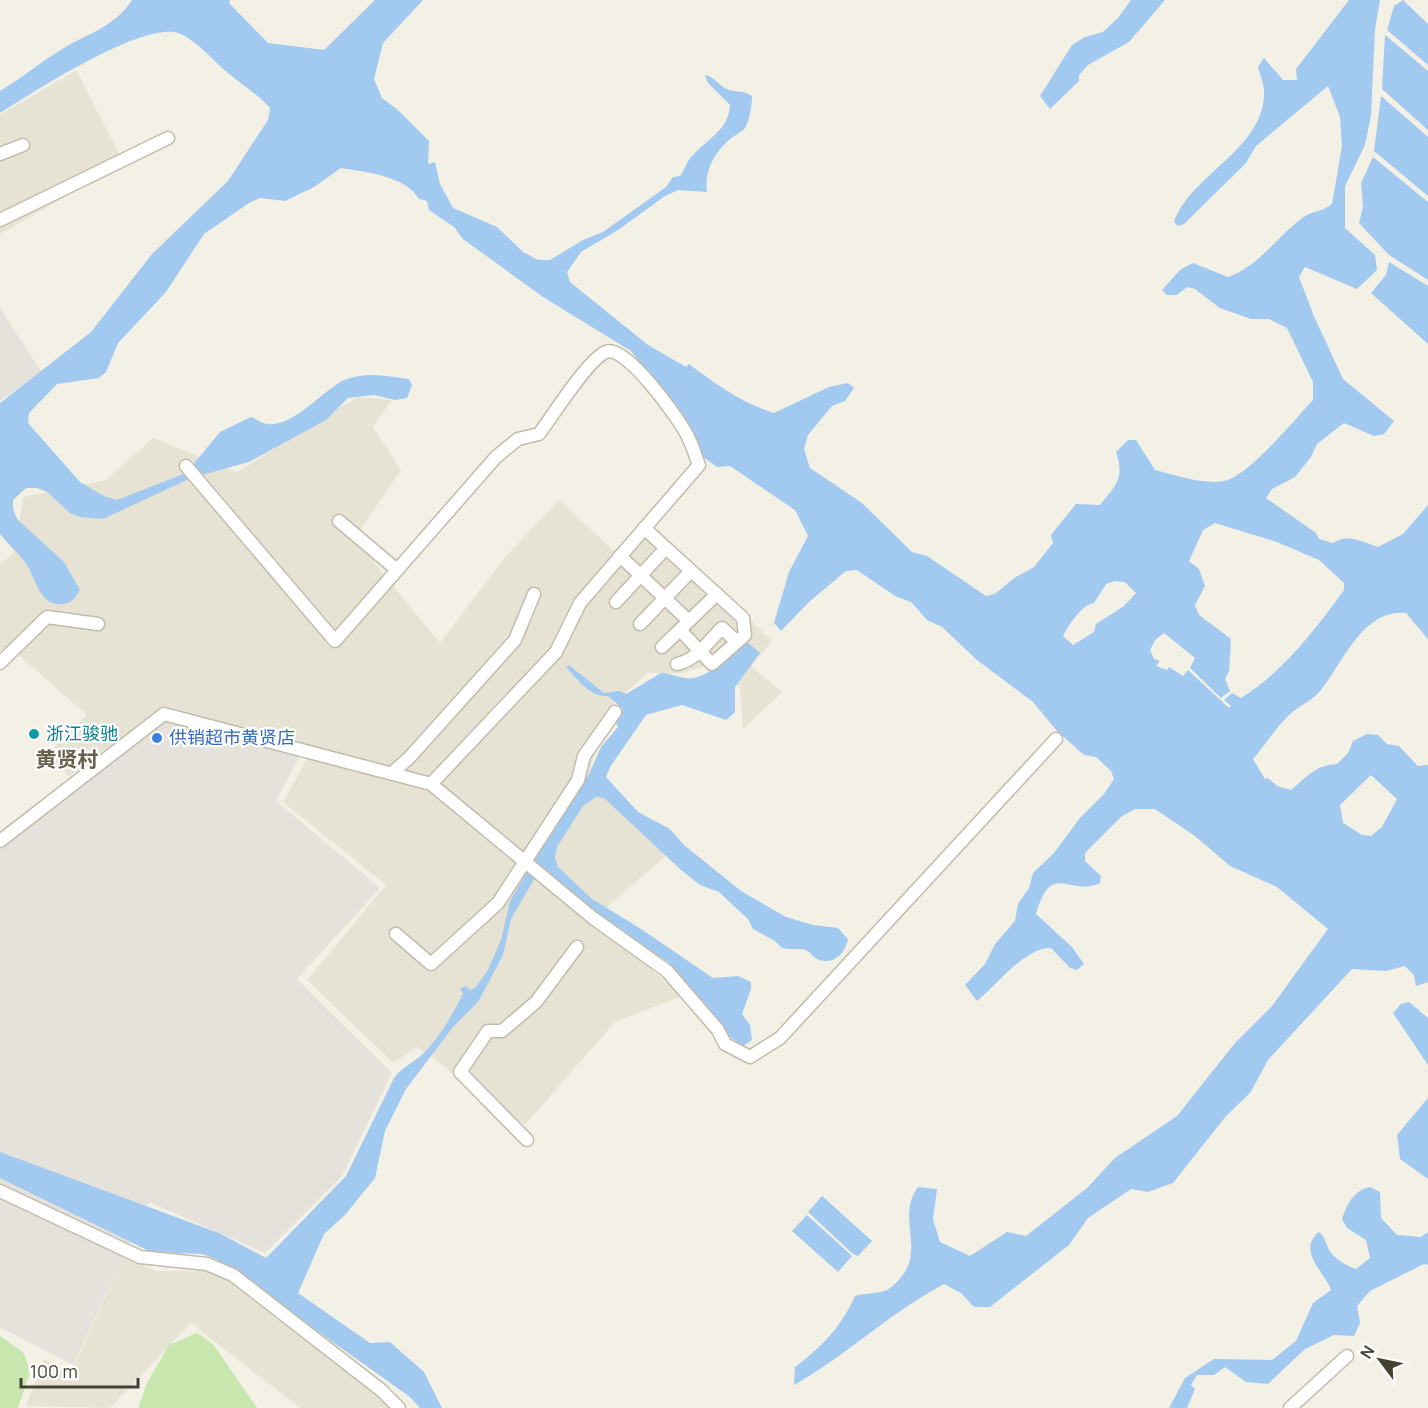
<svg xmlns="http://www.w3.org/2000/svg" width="1428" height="1408" viewBox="0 0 1428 1408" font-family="Manrope,'Noto Sans SC',sans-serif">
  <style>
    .residential { fill: #e7e3d4 }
    .industrial { fill: #e5e1db }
    .green { fill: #c8e7ae }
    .water { fill: #a2c9f0; fill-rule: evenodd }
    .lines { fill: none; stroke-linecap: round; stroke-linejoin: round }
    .minor-casing { stroke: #c1bcab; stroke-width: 15 }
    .minor { stroke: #fff; stroke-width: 12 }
    .culture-dot { fill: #0f9aa8; stroke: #fff; stroke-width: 2 }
    .shop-dot { fill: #3f7fe0; stroke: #fff; stroke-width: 2 }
    .labels { text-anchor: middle; stroke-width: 4.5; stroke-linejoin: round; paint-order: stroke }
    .culture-label { font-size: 18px; fill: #0d838f; stroke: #fff; text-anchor: start }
    .shop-label { font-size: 18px; fill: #366cbe; stroke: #fff; text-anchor: start }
    .quarter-label { font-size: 21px; font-weight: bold; fill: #68604c; stroke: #fff }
  </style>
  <rect width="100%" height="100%" fill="#f3f0e6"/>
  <!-- residential -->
  <g class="residential">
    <polygon points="76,70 124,163 0,234 0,115"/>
    <polygon points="357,397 392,400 373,427 401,470 361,529 373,561 440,643 505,557 559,500 614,551 646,518 772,641 751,666 782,692 743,729 740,687 712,664 683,673 648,673 606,710 590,771 604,797 666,856 593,919 682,996 615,1022 525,1125 417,1047 393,1063 307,980 386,885 283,802 314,746 165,706 69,776 47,754 87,715 8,646 0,651 0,564 14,553 23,497 106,480 153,438 237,472"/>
    <polygon points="123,1258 157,1271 215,1271 356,1375 392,1408 300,1408 191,1323 110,1408 26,1406 44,1359 70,1375"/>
  </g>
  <!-- industrial -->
  <g class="industrial">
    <polygon points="0,308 41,371 0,401"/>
    <polygon points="166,720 300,755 276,801 380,888 297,979 392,1073 342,1176 265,1253 149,1202 73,1365 0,1327 0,847"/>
  </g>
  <!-- green -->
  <g class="green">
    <polygon points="197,1333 213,1344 257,1408 138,1408 147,1383 169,1345"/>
    <polygon points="0,1336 24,1353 30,1372 18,1408 0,1408"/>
  </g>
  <!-- water -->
  <g class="water">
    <path d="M132,0H230L229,3L268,43L324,50L375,0H423L383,43L374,79L382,98L398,110L429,141L428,164L435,162L440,184L453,208L497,227L523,252L538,260H550L583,240L603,232L666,187L673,177L680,176C685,170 686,162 692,156C707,139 729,130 730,105L708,83L705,75C715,77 720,87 729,90C739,93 743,90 752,96C752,105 750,119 745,128C741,133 735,135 730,139C714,153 704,171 707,192L678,190L665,196L618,230L581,252L567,272L570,282L648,345L686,367L689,364C716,384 741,403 774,413L829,387L848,383L854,388L845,401L832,406L808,435L804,449L810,468L862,503L912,552L927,556L986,596L995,594L1014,578L1034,567L1053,543L1051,535L1076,504L1100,505C1116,485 1125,479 1116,452L1128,440H1136L1155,470C1176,475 1203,485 1224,481C1248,477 1295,419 1313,400V382L1287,328L1269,319H1251L1220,308L1195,289L1187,287L1177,295H1167L1162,290L1181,269L1193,263L1228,277C1259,266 1277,237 1302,218C1311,211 1323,212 1332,204L1342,146L1340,117L1328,86L1256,146L1246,163L1184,224L1178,226L1174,222C1190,175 1263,150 1264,94C1265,86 1260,75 1258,67L1264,58L1283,80H1297L1296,69L1349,0H1380L1375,29L1371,116L1365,145L1345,186V228L1375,255L1377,270L1357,289L1305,267L1299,277L1313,314L1343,379L1394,421L1384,434L1374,436L1344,423L1317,444L1311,457L1295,477L1272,489L1266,498L1316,533L1319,539L1333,543C1347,533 1363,542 1378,547L1403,534L1428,505V639L1406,613C1363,609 1344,661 1321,690C1312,701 1298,706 1288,716C1275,729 1265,745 1253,759L1265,779L1268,778L1277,786L1291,790C1307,777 1315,765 1337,764L1348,753L1353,741L1367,734L1378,735L1387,744L1399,746L1418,766L1428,765V982L1416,986L1414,975L1405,966L1386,971L1352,969L1268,1060L1250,1093L1226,1116L1173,1183L1148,1192L1131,1189L1088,1218L1069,1245L990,1307H974L961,1293L944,1284C891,1312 847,1355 794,1385L795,1367C821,1348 842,1326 855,1296C864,1293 883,1294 890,1288C933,1254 893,1222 918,1187L937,1189L933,1219L940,1242L970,1256L1007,1232L1026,1236L1087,1188L1115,1158L1177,1116L1235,1043L1272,1006L1328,929L1277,887L1230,866L1195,836L1155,809H1135L1122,816L1085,853V861L1101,876L1100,883C1069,898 1052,859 1036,914L1072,947L1084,964L1077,970L1070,968L1051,948C1025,947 996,986 977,1001L965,985L985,964L995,944L1015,921L1018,904L1029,888L1033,873L1054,853L1080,818L1104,794L1114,779L1111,771L1096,757L1084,755L1057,731L1033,702L977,660L942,627L927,620L911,602L895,596L857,570L846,571L810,601L781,631L774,623L789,572L808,536L795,510L730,466L717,467L698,453L657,384L631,351L543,297L463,239L454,227L429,210L427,201L419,199C406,176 366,172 341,168L314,187L285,201L260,198L249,203L204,234L166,292L118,343L106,372L99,378L57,384L29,413L28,423L80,482L104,496L117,500L186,473L220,432L251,417C256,419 263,424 268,424C294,427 323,390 344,380C366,371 387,376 409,379L412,385L407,398L395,400L374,395L348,398L326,420L249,462L191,478L103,519L80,517L70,513L47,492L37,488H26L13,500V509L17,519L64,562L80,590C76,597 72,603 63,604C39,608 36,576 25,562C17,552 8,544 0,534V403L91,332L152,254L228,181L268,120L270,108C258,94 242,85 228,73C212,60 197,40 178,33C142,21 32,93 0,113V91C24,77 45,58 69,45C93,32 117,24 132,0ZM1215,523L1277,542L1319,560L1344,583V590C1314,631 1284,671 1241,698L1232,693L1224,700L1231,706L1229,708L1188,670L1183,676L1169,667L1167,670L1156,666L1160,661L1154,659L1150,650L1156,639L1164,633L1195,658L1190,668L1221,698L1230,691L1225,679L1229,671L1231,639L1199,615L1195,605L1205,586L1199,569L1189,561L1203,530ZM1115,581L1125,582L1136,593L1124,606L1096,624L1094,632L1073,645L1063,636C1069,625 1081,605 1094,603L1106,584ZM1371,775L1397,799L1382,827L1371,836L1362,835L1343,823L1340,805Z"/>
    <polygon points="1131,0 1165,0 1129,42 1088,65 1079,75 1079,81 1050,109 1040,96 1072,45 1085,37 1103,32 1118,18"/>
    <polygon points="1403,0 1428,24 1428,65 1387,30 1394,6"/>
    <polygon points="1385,35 1428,71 1428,130 1382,89"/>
    <polygon points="1381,96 1428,137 1428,196 1374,151"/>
    <polygon points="1373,157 1428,202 1428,280 1389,255 1359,223 1363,207 1361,183"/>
    <polygon points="1389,262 1428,286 1428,344 1371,293 1386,275"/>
    <path d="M747,642L760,653L735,687V712L726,720L682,705L646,715L610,767L606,777L638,812L670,829L684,845L741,891L786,917L813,925L838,928L848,939C845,954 833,966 817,959C813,957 810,952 806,950C799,948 789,950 782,948L775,941L753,929L748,919L719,892L700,885L681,870L604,798L596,797L583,806L557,847L555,858L558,867L592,899L641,929L713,978L738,976L751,982V989L742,1014L750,1025L752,1040L743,1046L727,1035L668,962L616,931L536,876L511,919L503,955L478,1002L453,1027L406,1089L385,1131L375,1178L345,1215L324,1234L298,1293L370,1343L390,1342L424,1372L442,1408H420L410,1397L216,1259L202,1254L151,1252L0,1178V1152L219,1233L266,1258L346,1176L394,1078C402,1067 413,1063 423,1054C440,1037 452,1015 463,994L460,989L465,986L470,990L475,988L488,970L501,940L510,901L579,785L589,774L601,747L618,727L615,721L623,709L608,696C591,698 577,679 566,667L569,665L604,693L619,691L626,694L661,673C672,673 682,680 694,678C714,673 731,655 747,642Z"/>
    <polygon points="1409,1002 1428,1018 1428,1065 1393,1013 1401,1004"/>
    <polygon points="1428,1098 1428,1179 1400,1159 1397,1135"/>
    <path d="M1370,1187L1380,1192L1381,1218L1397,1235L1421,1237L1428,1232V1265L1424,1264L1370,1291L1357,1306L1360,1323L1354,1336L1334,1335L1305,1349L1268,1384L1246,1382L1225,1367L1214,1375H1197L1191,1385L1195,1389L1187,1408H1169L1185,1378L1214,1359L1272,1360L1296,1341L1313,1303L1331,1290C1325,1272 1296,1251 1319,1232C1326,1238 1326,1246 1331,1253C1337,1260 1347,1266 1356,1269L1370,1258L1366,1240L1347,1228L1342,1219C1347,1204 1354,1190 1370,1187Z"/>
    <polygon points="822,1196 872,1241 858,1256 853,1254 808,1212"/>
    <polygon points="807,1215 852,1256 838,1272 792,1231"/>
  </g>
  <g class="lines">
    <!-- minor casing -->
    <g class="minor-casing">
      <g id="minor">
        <polyline points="0,154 23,145"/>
        <polyline points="0,220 168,138"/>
        <path d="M186,466L335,641L496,457L518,439L539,434C552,417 588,359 606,352C625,343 679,419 687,435C692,444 695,455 699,465L580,603L556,652L431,784"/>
        <polyline points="339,521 397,570"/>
        <polyline points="644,528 743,618 745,635 737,642"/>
        <polyline points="620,556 689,621"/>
        <polyline points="616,602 666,548"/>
        <polyline points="640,624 691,571"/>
        <polyline points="662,647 717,594"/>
        <polyline points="0,663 47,617 98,624"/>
        <path d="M677,664C696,660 708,642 722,628L737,642L712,664L680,630"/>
        <polyline points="392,773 409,758 515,640 534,594"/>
        <polyline points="0,841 164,714 431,784 593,918 667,971 718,1030 725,1044 750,1057 780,1038 1056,739"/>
        <polyline points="396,934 431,964 498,903 578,780 584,756 615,712"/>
        <polyline points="527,1140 460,1072 488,1031 502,1031 536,1002 577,947"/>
        <polyline points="0,1191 140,1257 207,1264 233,1275 381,1390 399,1408"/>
        <polyline points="1290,1408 1347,1356"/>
      </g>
    </g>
    <!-- minor -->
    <use href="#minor" class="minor"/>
  </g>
  <!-- markers -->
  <circle class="culture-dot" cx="34" cy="734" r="6"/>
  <circle class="shop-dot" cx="157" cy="738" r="6"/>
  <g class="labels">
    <!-- culture labels -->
    <g class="culture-label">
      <text x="46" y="740">浙江骏驰</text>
    </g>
    <!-- shop labels -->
    <g class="shop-label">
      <text x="169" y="744">供销超市黄贤店</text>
    </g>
    <!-- quarter labels -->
    <g class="quarter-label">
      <text x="67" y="767">黄贤村</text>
    </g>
  </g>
  <!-- north arrow -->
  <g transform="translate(1380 1360) rotate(302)" stroke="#ffffff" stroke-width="4.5" paint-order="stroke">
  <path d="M0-4.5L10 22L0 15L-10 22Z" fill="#464135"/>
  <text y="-9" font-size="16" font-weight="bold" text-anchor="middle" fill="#464135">N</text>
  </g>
  <!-- scale -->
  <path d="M21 1378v9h117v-9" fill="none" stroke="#464135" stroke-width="3"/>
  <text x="30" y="1378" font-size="18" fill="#464135" stroke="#ffffff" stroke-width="4.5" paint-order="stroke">100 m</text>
</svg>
